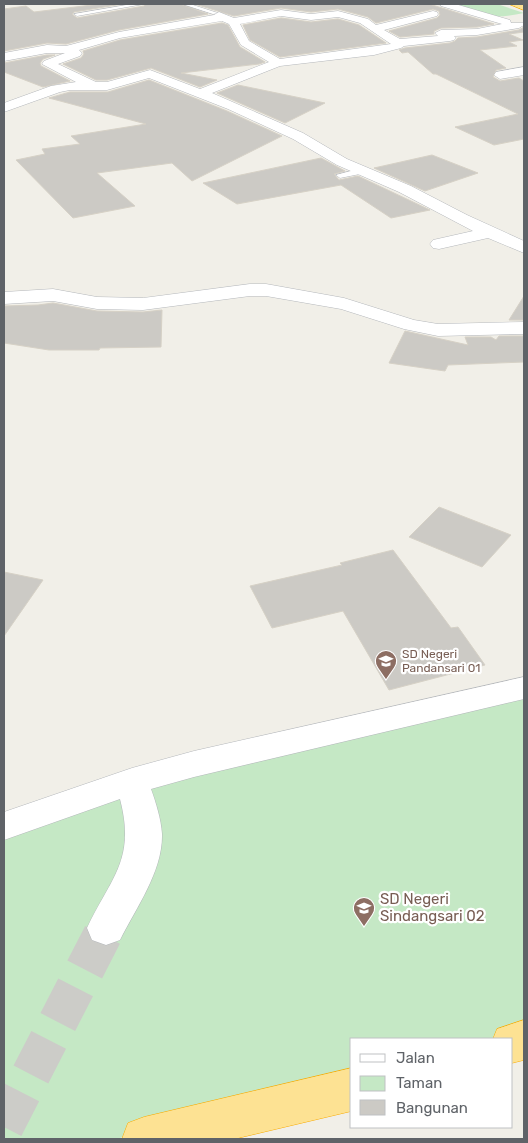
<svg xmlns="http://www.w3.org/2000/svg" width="528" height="1143" viewBox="0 0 528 1143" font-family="Rubik,sans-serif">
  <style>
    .green { fill: #c5e8c5 }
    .building { fill: #cccac5; stroke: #d6d1c6 }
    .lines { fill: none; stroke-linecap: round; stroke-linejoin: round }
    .minor-tunnel { stroke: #ccccc8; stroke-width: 39; stroke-dasharray: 39 20; stroke-linecap: butt }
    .service-casing { stroke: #b5b8bc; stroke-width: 1 }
    .minor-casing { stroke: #b5b8bc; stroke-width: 1 }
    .motorway-casing { stroke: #f9ab00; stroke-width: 1 }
    .service { fill: #fff; fill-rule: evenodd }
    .minor { fill: #fff; fill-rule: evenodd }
    .motorway { fill: #fde293; fill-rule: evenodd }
    .labels { text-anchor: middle; stroke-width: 4.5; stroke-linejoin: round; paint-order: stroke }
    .education-label { font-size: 12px; fill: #785e54; stroke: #fff; text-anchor: start }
    .near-education-label { font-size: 15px; fill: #785e54; stroke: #fff; text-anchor: start }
  </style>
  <rect width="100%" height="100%" fill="#f1efe8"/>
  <!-- green -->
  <g class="green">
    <path d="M454,4H497L524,13C508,16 493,19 476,13C469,10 462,6 454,4Z"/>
    <polygon points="524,690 524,1040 512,1043 512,1039 352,1039 352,1087 115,1139 4,1139 4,823 132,781"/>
  </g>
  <!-- building -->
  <g class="building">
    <polygon points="100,4 122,4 74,12 72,14 77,18 144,6 146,4 180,4 208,14 119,30 66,44 47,43 4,51 4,9 26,6 34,12"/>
    <polygon points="195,4 429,4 494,24 477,27 441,28 434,31 434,34 400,37 389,31 437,18 440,15 439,11 433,9 376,23 368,17 338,9 311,12 281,8 234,16"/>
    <polygon points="281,18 311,22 338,19 359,25 386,43 280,57 250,40 243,25"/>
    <polygon points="222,23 228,25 240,47 265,62 259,64 181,73 217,80 200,87 151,68 107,80 96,80 63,64 81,58 84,54 83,51 120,40"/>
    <polygon points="524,27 524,32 509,34 523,40 509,42 517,46 480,50 506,68 496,70 493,77 500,81 519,78 524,81 524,139 494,145 455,127 518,114 436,74 433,74 408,52 402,53 399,50 405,48 450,43 455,41 458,38 477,37 519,30"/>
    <polygon points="47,55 55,55 43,59 40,63 41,66 70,81 43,87 4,72 4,63"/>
    <polygon points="149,80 227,111 282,136 192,181 172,163 97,173 135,206 73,218 16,160 45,154 42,149 80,144 71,136 146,124 49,98 70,92 108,92"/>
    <polygon points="238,85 325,103 285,123 217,93"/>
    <polygon points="432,155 478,173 425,191 374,168"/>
    <polygon points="321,158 345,171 334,174 339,180 358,176 430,210 391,218 341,185 237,204 203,183"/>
    <polygon points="524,296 524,320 509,320"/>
    <polygon points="53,303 97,311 143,312 162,310 161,347 100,348 99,350 49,350 4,343 4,306 38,305"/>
    <polygon points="405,331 468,345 465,337 491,337 496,340 499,336 524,336 524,362 448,365 445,371 389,363"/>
    <polygon points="439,507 511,535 482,567 409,537"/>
    <polygon points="393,550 451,628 458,627 485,665 389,690 343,611 272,628 250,586 342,565 340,563"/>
    <polygon points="4,572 43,580 4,636"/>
  </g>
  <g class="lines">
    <!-- minor-tunnel -->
    <polyline class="minor-tunnel" points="4,1127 106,928"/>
    <!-- service casing -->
    <g class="service-casing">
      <g id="service">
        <polygon points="132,4 144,4 77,16 74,14"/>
        <polygon points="182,4 190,4 218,13 213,14"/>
        <polygon points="362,168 365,169 365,173 340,178 336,175"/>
      </g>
    </g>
    <!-- minor casing -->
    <g class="minor-casing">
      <g id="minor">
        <path d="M440,4H455L510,20L511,23H523L524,25L519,28L477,35L454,36L456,38L454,40L450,41L404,46L401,48L374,55L280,66L212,93L303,133L347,159L411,186L467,215L524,241V253L488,238L439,249L433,248L430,244L433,240L473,231L399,192L337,165L293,139L228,109L149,78L107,90H70L60,92L4,112V103L51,86L76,82L42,64L44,61L65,53H47L4,61V53L47,45L66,46L119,32L214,15L219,12L234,18L281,10L311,14L338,11L368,19L376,25L433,11L437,12L438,14L437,16L384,30L400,39L438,36L435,33L441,30L477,29L502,24L441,6ZM281,16L311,20L338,17L360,23L391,44L280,59L249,41L240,24ZM222,21L229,24L241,45L269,62L200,89L150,70L107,82H96L58,64L80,56L82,53L79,50L120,38Z"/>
        <polygon points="524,67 524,75 500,79 494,75 496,72"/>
        <polygon points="250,284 266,284 344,298 414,320 438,324 524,322 524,334 438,336 404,329 341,309 266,296 250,296 143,310 97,309 53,301 4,304 4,292 53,289 97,297 143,298"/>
        <path d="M524,677V699L194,777L151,789C156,803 161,819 162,834C163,871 136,908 120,940L106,945L92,940L87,928C111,877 136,860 120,799L4,840V812L132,768L194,751Z"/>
      </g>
    </g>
    <!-- motorway casing -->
    <g class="motorway-casing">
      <g id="motorway">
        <polygon points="509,4 524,4 524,10"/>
        <polygon points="524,1020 524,1060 512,1063 512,1039 493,1039 497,1029"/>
        <polygon points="352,1068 352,1111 234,1139 122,1139 128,1123 144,1117"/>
      </g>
    </g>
    <!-- service -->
    <use href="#service" class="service"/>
    <!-- minor -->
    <use href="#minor" class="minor"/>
    <!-- motorway -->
    <use href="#motorway" class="motorway"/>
  </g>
  <!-- icons -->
  <defs>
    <g id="school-pin" transform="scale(1.125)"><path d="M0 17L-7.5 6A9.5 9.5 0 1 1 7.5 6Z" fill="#8d6e63" stroke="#fff"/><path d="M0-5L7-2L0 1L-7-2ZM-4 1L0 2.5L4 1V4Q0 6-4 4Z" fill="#fff"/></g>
  </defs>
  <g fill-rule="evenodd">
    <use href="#school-pin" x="386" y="661"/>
    <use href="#school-pin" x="364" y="908"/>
  </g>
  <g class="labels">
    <!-- education labels -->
    <g class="education-label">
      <text x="402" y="658">SD Negeri<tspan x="402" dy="14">Pandansari 01</tspan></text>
    </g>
    <!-- near-education labels -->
    <g class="near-education-label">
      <text x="380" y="904">SD Negeri<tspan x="380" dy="17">Sindangsari 02</tspan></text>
    </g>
  </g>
  <!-- border -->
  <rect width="528" height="1143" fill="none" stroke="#5f6368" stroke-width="10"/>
  <!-- legend -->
  <rect x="350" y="1038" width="162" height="90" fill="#ffffff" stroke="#bfc1c3"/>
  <rect x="360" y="1054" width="25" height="8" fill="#ffffff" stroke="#bfc1c3"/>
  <text x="396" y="1063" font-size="15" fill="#5f6368">Jalan</text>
  <rect x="360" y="1076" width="25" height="15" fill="#c5e8c5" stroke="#bfc1c3"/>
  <text x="396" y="1088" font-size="15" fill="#5f6368">Taman</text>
  <rect x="360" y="1100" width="25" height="15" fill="#cccac5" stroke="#bfc1c3"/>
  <text x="396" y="1113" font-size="15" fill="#5f6368">Bangunan</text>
</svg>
